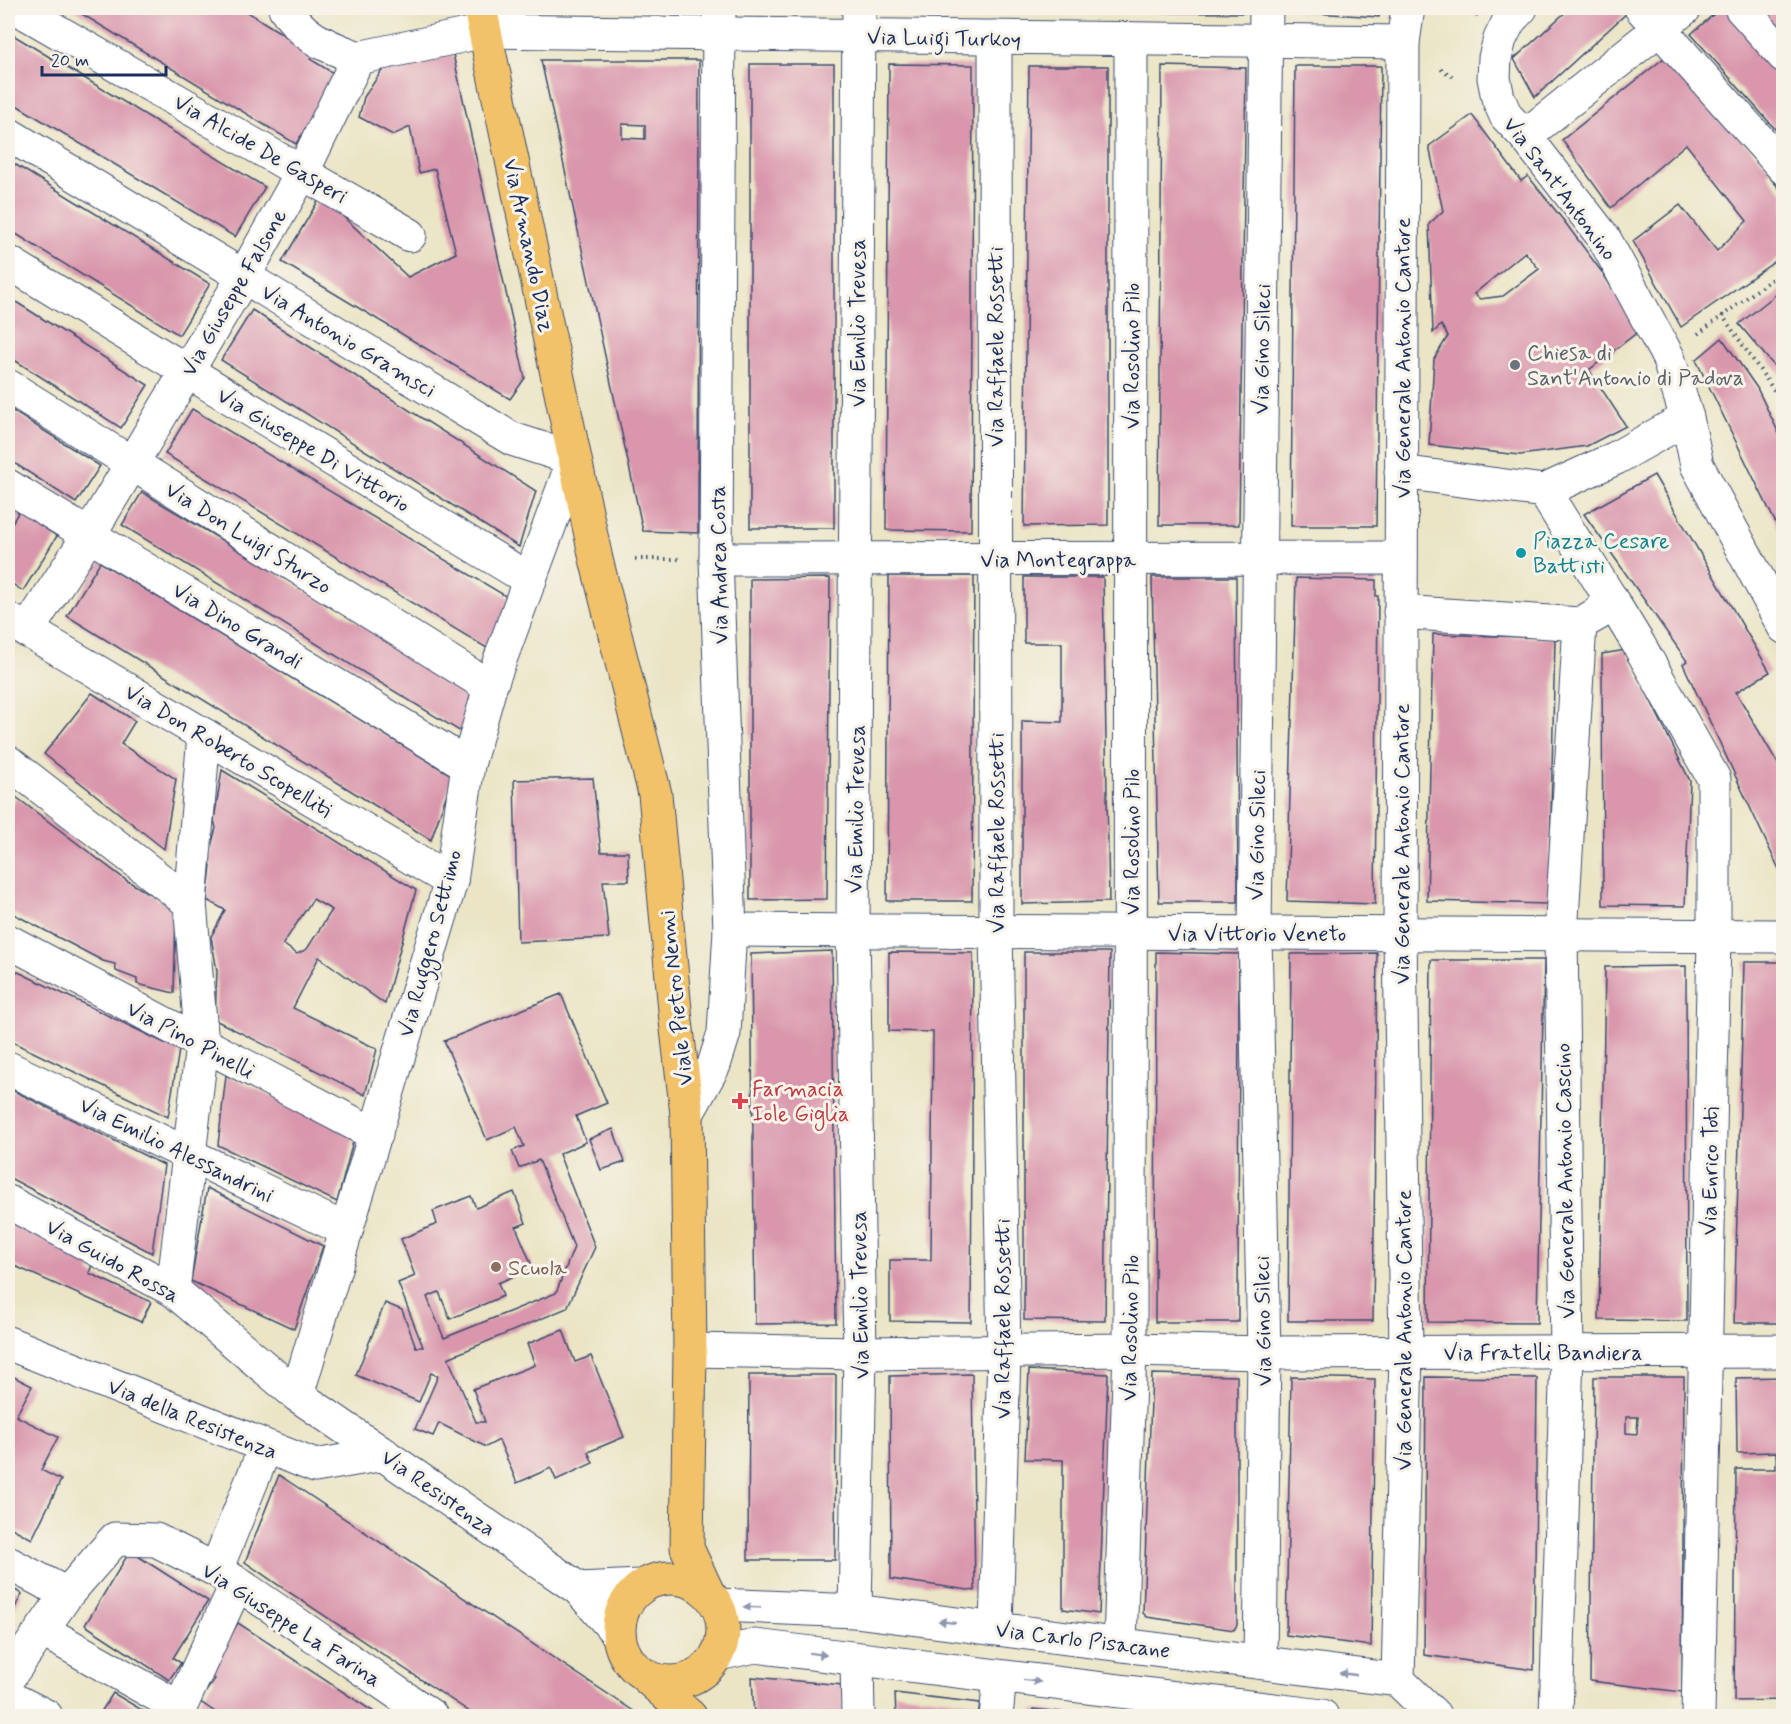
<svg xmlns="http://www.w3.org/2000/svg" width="1791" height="1724" viewBox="0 0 1791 1724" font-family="Mynerve,sans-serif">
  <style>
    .building { fill: #d996ac; fill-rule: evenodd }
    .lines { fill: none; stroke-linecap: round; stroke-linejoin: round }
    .minor-casing { stroke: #3a4a6e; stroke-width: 35 }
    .major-casing { stroke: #3a4a6e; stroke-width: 35 }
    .path { stroke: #3a4a6e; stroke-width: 4; stroke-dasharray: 1.5 4.5; stroke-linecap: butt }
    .minor { stroke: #fff; stroke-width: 33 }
    .major { stroke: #f2c26a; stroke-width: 33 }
    .oneway { fill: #8d97ae }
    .worship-dot { fill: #6b7280; stroke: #f7f3e8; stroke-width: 2 }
    .culture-dot { fill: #0f9aa8; stroke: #f7f3e8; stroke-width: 2 }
    .health-dot { fill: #e0444e; stroke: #f7f3e8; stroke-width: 2 }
    .education-dot { fill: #8d6e63; stroke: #f7f3e8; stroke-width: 2 }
    .labels { text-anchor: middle; stroke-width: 6; stroke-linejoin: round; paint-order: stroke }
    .street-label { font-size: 22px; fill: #1b2f5e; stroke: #f7f3e8 }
    .worship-label { font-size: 22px; fill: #5b616d; stroke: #f7f3e8; text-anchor: start }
    .culture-label { font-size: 22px; fill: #0d838f; stroke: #f7f3e8; text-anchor: start }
    .health-label { font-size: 22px; fill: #be3a42; stroke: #f7f3e8; text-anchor: start }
    .education-label { font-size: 22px; fill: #785e54; stroke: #f7f3e8; text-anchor: start }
  </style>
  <rect width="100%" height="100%" fill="#f7f3e8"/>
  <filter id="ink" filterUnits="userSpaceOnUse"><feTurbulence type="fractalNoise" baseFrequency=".0167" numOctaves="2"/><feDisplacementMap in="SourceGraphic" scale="12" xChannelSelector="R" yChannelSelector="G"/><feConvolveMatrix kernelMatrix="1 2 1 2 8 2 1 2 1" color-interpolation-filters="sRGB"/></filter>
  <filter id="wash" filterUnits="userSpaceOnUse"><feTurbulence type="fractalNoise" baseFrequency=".008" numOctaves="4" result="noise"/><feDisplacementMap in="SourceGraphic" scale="24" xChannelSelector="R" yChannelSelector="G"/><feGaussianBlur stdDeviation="1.35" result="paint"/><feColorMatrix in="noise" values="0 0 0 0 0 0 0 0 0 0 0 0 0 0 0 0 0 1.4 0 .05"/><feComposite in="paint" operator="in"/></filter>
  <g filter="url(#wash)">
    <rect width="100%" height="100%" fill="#ebe5c6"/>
    <g id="blocks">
      <!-- building -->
      <g class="building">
        <polygon points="72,8 188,8 195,12 198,8 241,8 313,53 310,59 338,76 296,144"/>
        <rect x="749" y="8" width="85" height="3"/>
        <polygon points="888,8 1244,8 1244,13 932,11 888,10"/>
        <polygon points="1298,8 1380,8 1379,17 1298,12"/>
        <polygon points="1470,8 1488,8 1476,16"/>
        <polygon points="1570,8 1625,8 1629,11 1535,97 1514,59"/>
        <polygon points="1721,8 1725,8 1784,75 1784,139 1691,34"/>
        <polygon points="1754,8 1784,8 1784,43"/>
        <polygon points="8,32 265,187 235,237 8,100"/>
        <polygon points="453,54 525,378 510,399 282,262 321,196 408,277 456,253 435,169 419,173 410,127 393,135 359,117 364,97 383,69"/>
        <polygon points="1664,58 1771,170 1767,174 1784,194 1784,255 1681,327 1633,241 1680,205 1717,251 1747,221 1686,144 1611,208 1562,140"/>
        <path d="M541,60H699L698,533L643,531ZM622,124L645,125V139L622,138Z"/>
        <rect x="750" y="64" width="84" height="464"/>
        <polygon points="889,64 973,65 971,531 886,530"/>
        <polygon points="1029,66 1108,66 1108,525 1024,526"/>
        <polygon points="1162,66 1246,68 1239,525 1159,525"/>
        <polygon points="1295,66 1381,66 1376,526 1291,526"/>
        <path d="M1472,115L1521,181L1528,176L1564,221L1604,275L1639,331L1589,370L1626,426L1587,446L1520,455L1429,445L1434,359L1448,336L1441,325L1433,333L1429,224L1443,211L1429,146ZM1525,252L1539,269L1503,296L1480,299L1474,294Z"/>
        <polygon points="8,160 210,284 179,335 8,229"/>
        <polygon points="1784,288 1784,378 1739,324"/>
        <polygon points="8,297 148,385 121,428 8,356"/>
        <polygon points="252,310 536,491 519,547 221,360"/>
        <polygon points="1722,338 1757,388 1784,444 1784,540 1696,360"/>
        <polygon points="8,408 100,466 76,503 8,459"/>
        <polygon points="192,409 509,598 490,650 165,454"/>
        <polygon points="1654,475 1770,672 1736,692 1784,774 1784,880 1683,664 1687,661 1584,514"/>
        <polygon points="142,492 476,694 461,732 122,525"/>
        <polygon points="19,511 57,536 23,591 8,581 8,530"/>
        <polygon points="100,562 453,776 431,840 67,616"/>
        <polygon points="889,576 974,576 972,901 887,901"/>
        <polygon points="1024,577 1103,577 1109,902 1022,904 1022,721 1062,722 1062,643 1024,643"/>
        <polygon points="1152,577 1236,577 1238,902 1159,902"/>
        <polygon points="830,578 827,899 750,900 750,579"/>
        <polygon points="1296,578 1376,580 1376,596 1378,596 1375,904 1287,901"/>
        <polygon points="1433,634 1555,638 1549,904 1427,901"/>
        <polygon points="1626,650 1690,781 1685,906 1603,905 1602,654"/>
        <polygon points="92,693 135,721 121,744 176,779 164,849 44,754"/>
        <path d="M222,770L416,890L385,1004L319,957L293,1008L377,1049L365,1095L215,1020L217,971L211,937L225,910L207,900L211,865L207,861L216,828L214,820ZM313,899L332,910L307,949L297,954L283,944Z"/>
        <polygon points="593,778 601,852 628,852 629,881 603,881 609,938 518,942 514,780"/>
        <polygon points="16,797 126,880 176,909 174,993 137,984 137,979 116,971 115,964 103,961 8,911 8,813"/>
        <polygon points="832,951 836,1323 755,1324 751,954"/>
        <polygon points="889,952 973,953 971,1322 890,1321 890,1260 931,1260 933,1032 889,1031"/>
        <polygon points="1024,952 1110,952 1105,1321 1024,1320"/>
        <polygon points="1156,952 1239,954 1238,1322 1155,1322"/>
        <polygon points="1377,953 1373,1321 1288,1321 1291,954"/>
        <polygon points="1431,960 1544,960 1537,1323 1428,1322"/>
        <polygon points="1744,962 1784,962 1784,1323 1734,1323"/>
        <polygon points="1686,966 1687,1321 1599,1320 1605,967"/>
        <polygon points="8,967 179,1050 168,1117 8,1040"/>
        <polygon points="561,994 607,1103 576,1116 586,1142 559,1154 595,1247 567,1308 448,1358 476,1422 485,1422 473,1389 535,1365 527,1344 563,1330 575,1362 591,1356 624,1437 588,1452 593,1463 556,1480 551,1468 517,1483 499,1440 486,1447 439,1423 433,1436 415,1429 438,1376 431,1373 419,1402 356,1375 385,1303 402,1310 416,1347 423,1347 398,1283 415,1276 401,1239 437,1224 433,1211 471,1196 476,1208 514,1192 526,1223 516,1227 533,1268 498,1283 503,1296 450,1319 439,1292 427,1297 444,1338 556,1293 574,1247 539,1160 519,1168 512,1151 524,1146 516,1127 487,1140 444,1041"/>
        <polygon points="226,1075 355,1134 337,1202 218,1145"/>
        <polygon points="8,1088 164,1165 152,1253 8,1177"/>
        <polygon points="613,1129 625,1162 601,1170 589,1139"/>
        <polygon points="207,1188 323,1246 294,1329 191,1281"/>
        <polygon points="8,1220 92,1265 89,1273 151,1302 141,1322 8,1263"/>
        <polygon points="1029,1370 1108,1374 1099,1614 1063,1609 1063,1460 1025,1459"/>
        <polygon points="8,1374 32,1386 16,1416 58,1437 41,1470 61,1480 32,1539 8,1526"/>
        <polygon points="972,1374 975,1591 891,1579 890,1376"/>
        <polygon points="1152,1374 1237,1376 1237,1625 1234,1630 1147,1617 1143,1613"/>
        <polygon points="749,1375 836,1375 835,1560 748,1560"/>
        <polygon points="1291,1377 1375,1379 1371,1646 1286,1635"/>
        <polygon points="1426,1377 1537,1378 1534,1670 1424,1655"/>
        <path d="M1594,1377H1684L1682,1692L1590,1681ZM1626,1417H1638L1637,1434L1626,1433Z"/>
        <polygon points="1784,1377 1784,1700 1734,1701 1736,1469 1776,1469 1776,1452 1737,1453 1736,1378"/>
        <polygon points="279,1475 638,1714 637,1716 476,1716 277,1584 245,1562"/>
        <polygon points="130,1551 208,1601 173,1658 181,1663 169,1680 85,1625"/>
        <polygon points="8,1586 22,1594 8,1621"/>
        <polygon points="238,1623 380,1716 221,1716 199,1701 215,1679 209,1674"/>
        <polygon points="752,1677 843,1685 843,1716 754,1716"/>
        <polygon points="113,1693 152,1716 108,1716 101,1712"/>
        <polygon points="895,1693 980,1703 978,1716 896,1716"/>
        <polygon points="1033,1709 1088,1715 1088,1716 1032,1716"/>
      </g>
    </g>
  </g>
  <g filter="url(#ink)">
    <use href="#blocks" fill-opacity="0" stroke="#3a4a6e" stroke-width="1.5"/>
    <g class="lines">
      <!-- minor casing -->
      <g class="minor-casing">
        <g id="minor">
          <polyline points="17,8 410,235"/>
          <path d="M285,8C304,39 326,45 358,58"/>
          <polyline points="1521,8 1509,21 1500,39 1495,58 1494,78 1498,98 1506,116 1525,136 1604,238 1668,357 1687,418 1697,465 1784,627"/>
          <polyline points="1641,8 1784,168"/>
          <polyline points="1741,8 1784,56"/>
          <polyline points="995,37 996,930 1004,1353 996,1628"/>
          <polyline points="8,134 512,439 574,459 490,687 468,765 451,881 297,1395"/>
          <polyline points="1525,136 1685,8"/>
          <polyline points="8,262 530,580"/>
          <polyline points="8,386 490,687"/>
          <polyline points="8,486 468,765"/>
          <polyline points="1544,491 1616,458 1687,418"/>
          <polyline points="716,559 1401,558"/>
          <polyline points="1609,596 1639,645 1714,779 1714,936 1698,1716"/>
          <polyline points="1400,612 1580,624 1599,613 1609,596 1544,491 1401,472"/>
          <polyline points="8,619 451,881"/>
          <polyline points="27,631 89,535 244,276 303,171 358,58 485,31 1403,42"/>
          <polyline points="8,762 190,903"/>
          <polyline points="730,930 1784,936"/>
          <polyline points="8,941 376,1135"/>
          <polyline points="8,1068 346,1230"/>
          <polyline points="687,1114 714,1065 724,1033 730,930 716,559 719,8"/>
          <polyline points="8,1202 173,1290 297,1395 579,1589 618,1634"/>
          <polyline points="173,1290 202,1045 190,903 204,735"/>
          <polyline points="8,1343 315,1466 384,1454"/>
          <polyline points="690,1350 860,1353 1130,1350 1264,1353 1784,1351"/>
          <polyline points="8,1563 67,1594"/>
          <polyline points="216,1570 265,1448"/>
          <polyline points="579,1589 640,1586"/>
          <polyline points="718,1605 855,1611 1398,1680 1434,1715"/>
          <polyline points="855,1611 860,1353 853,929 859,8"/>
          <polyline points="42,1630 180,1708"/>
          <polyline points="1120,1644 1130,1350 1131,39"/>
          <polyline points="718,1654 755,1646 1322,1716"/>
          <polyline points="857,1659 858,1716"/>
          <polyline points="1260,1662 1264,1353 1255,933 1266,8"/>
          <polyline points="8,1678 67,1594 115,1539 156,1540 216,1570 237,1583 431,1716"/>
          <polyline points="1398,1680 1406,1352 1400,934 1403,42 1408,8"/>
          <polyline points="8,1697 46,1716"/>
          <polyline points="181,1716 180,1708 237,1583"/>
          <polyline points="996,1716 1000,1677"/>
          <polyline points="1556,1716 1567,1352 1561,935 1580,624"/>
        </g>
      </g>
      <!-- major casing -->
      <g class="major-casing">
        <g id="major">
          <polyline points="480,8 596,559 655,794 676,1021 687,1114 690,1350 687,1548 707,1591"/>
          <circle cx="671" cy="1630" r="52"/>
          <polyline points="646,1677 690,1716"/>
        </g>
      </g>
      <!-- path -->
      <g class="path">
        <polyline points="1441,69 1455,78"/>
        <polyline points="1722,315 1784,405"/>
        <polyline points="1698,334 1784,270"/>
        <polyline points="635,559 679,559"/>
      </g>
      <!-- minor -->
      <use href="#minor" class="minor"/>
      <!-- major -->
      <use href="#major" class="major"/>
    </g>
    <!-- one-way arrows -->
    <defs><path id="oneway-solid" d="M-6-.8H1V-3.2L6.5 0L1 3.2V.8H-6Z" transform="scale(1.5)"/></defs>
    <g class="oneway">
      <use href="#oneway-solid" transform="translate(752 1607) rotate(-178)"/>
      <use href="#oneway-solid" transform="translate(947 1622) rotate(-173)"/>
      <use href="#oneway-solid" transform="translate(818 1654) rotate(7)"/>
      <use href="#oneway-solid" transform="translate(1348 1674) rotate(-172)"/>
      <use href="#oneway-solid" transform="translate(1032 1681) rotate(7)"/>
    </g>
  </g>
  <!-- markers -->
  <circle class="worship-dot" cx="1515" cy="365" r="6"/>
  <circle class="culture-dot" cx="1521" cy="553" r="6"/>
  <path class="health-dot" d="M737 1092h6v6h6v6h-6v6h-6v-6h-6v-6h6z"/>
  <circle class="education-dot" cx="496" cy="1267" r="6"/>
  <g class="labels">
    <!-- street labels -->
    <g class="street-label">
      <text transform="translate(944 37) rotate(1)" y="8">Via Luigi Turkoy</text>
      <text transform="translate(261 148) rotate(30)" y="8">Via Alcide De Gasperi</text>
      <text transform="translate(1561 188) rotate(53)" y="8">Via Sant'Antonino</text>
      <text transform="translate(530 245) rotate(78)" y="8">Via Armando Diaz</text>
      <text transform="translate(233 292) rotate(-60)" y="8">Via Giuseppe Falsone</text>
      <text transform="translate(857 323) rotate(-90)" y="8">Via Emilio Trevesa</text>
      <text transform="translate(349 340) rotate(31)" y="8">Via Antonio Gramsci</text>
      <text transform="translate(995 347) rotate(-90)" y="8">Via Raffaele Rossetti</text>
      <text transform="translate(1261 349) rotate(-89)" y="8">Via Gino Sileci</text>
      <text transform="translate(1131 356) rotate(-90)" y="8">Via Rosolino Pilo</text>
      <text transform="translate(1402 358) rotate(-90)" y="8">Via Generale Antonio Cantore</text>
      <text transform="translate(314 449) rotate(31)" y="8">Via Giuseppe Di Vittorio</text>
      <text transform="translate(249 537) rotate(32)" y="8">Via Don Luigi Sturzo</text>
      <text x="1058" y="567">Via Montegrappa</text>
      <text transform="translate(718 565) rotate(-91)" y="8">Via Andrea Costa</text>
      <text transform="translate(238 625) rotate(31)" y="8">Via Dino Grandi</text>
      <text transform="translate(229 750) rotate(31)" y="8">Via Don Roberto Scopelliti</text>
      <text transform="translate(855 809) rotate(-89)" y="8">Via Emilio Trevesa</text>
      <text transform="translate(996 833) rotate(-90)" y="8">Via Raffaele Rossetti</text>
      <text transform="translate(1256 835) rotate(-89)" y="8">Via Gino Sileci</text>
      <text transform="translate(1131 842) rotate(-90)" y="8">Via Rosolino Pilo</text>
      <text transform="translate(1401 844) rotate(-90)" y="8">Via Generale Antonio Cantore</text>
      <text x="1257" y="941">Via Vittorio Veneto</text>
      <text transform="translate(429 943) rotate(-75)" y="8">Via Ruggero Settimo</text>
      <text transform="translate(675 998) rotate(-96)" y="8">Viale Pietro Nenni</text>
      <text transform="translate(191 1039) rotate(28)" y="8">Via Pino Pinelli</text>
      <text transform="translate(177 1149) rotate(26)" y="8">Via Emilio Alessandrini</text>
      <text transform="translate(1709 1171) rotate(-89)" y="8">Via Enrico Toti</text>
      <text transform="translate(1564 1181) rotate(-91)" y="8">Via Generale Antonio Cascino</text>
      <text transform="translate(113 1260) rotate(29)" y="8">Via Guido Rossa</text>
      <text transform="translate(859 1295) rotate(-91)" y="8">Via Emilio Trevesa</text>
      <text transform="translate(1002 1319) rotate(-90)" y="8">Via Raffaele Rossetti</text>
      <text transform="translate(1262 1321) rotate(-91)" y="8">Via Gino Sileci</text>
      <text transform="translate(1129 1328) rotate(-89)" y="8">Via Rosolino Pilo</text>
      <text transform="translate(1403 1330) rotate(-90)" y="8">Via Generale Antonio Cantore</text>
      <text x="1543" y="1360">Via Fratelli Bandiera</text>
      <text transform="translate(193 1418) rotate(22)" y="8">Via della Resistenza</text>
      <text transform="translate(439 1492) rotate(35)" y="8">Via Resistenza</text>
      <text transform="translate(292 1624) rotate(33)" y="8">Via Giuseppe La Farina</text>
      <text transform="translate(1083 1639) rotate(7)" y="8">Via Carlo Pisacane</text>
    </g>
    <!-- worship labels -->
    <g class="worship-label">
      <text x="1527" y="360">Chiesa di<tspan x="1527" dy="25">Sant'Antonio di Padova</tspan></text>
    </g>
    <!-- culture labels -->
    <g class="culture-label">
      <text x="1533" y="548">Piazza Cesare<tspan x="1533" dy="25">Battisti</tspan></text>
    </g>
    <!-- health labels -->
    <g class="health-label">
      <text x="752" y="1096">Farmacia<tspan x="752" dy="25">Iole Giglia</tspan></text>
    </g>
    <!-- education labels -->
    <g class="education-label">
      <text x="508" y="1275">Scuola</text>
    </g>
  </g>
  <!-- margin -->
  <rect width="1791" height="1724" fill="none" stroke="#f7f3e8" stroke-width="30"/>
  <!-- scale -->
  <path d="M42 66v9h124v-9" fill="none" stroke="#1b2f5e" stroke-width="3"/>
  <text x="51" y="66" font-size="18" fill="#1b2f5e" stroke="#f7f3e8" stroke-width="4.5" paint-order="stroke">20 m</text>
</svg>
